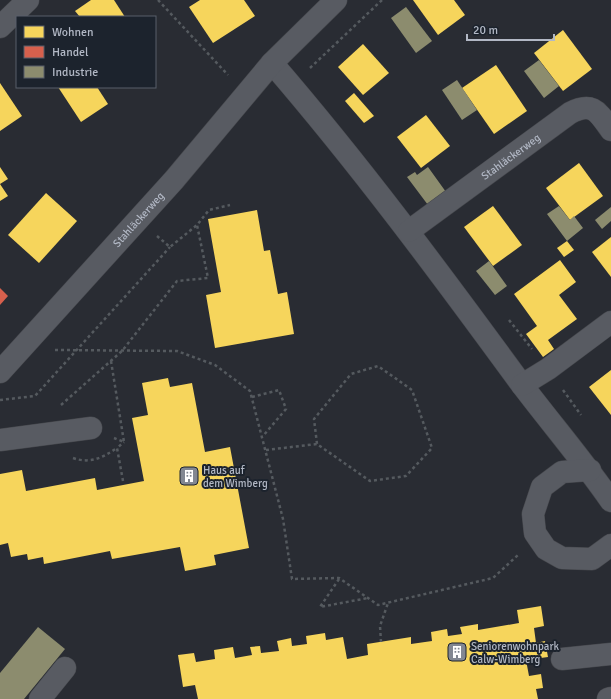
<svg xmlns="http://www.w3.org/2000/svg" width="611" height="699" viewBox="0 0 611 699" font-family="Signika,sans-serif">
  <style>
    .homes { fill: #f6d55c }
    .shops { fill: #d6604d }
    .industry { fill: #8c8c6e }
    .lines { fill: none; stroke-linecap: round; stroke-linejoin: round }
    .minor-casing { stroke: #45474c; stroke-width: 23 }
    .path { stroke: #555a5f; stroke-width: 2.5; stroke-dasharray: 3 3; stroke-linecap: butt }
    .minor { stroke: #585b62; stroke-width: 22 }
    .labels { text-anchor: middle; stroke-width: 4; stroke-linejoin: round; paint-order: stroke }
    .street-label { font-size: 11px; fill: #b2b8c5; stroke: #1c232d }
    .poi-label { font-size: 11px; fill: #b2b8c5; stroke: #1c232d; text-anchor: start }
  </style>
  <rect width="100%" height="100%" fill="#292c33"/>
  <!-- homes -->
  <g class="homes">
    <polygon points="91,0 114,0 125,17 80,17 75,11"/>
    <polygon points="200,0 244,0 255,16 213,43 189,7"/>
    <polygon points="413,0 454,0 465,15 438,35"/>
    <polygon points="563,30 592,69 563,91 534,53"/>
    <polygon points="363,44 389,73 363,95 338,67"/>
    <polygon points="496,65 527,111 494,134 462,88"/>
    <polygon points="0,83 22,116 0,131"/>
    <polygon points="58,87 97,87 108,104 81,122"/>
    <polygon points="354,93 374,116 364,123 345,101"/>
    <polygon points="426,115 450,146 421,168 397,137"/>
    <polygon points="579,163 603,196 570,220 546,188"/>
    <polygon points="0,167 8,179 0,184 8,196 0,201"/>
    <polygon points="46,193 77,221 39,263 8,235"/>
    <polygon points="493,206 522,245 493,266 464,227"/>
    <polygon points="257,210 264,251 270,250 278,294 287,292 294,334 215,348 206,295 221,292 208,219"/>
    <polygon points="611,237 611,277 592,252"/>
    <polygon points="567,241 574,250 564,257 557,248"/>
    <polygon points="560,260 576,282 559,295 577,319 548,340 554,349 543,357 526,334 537,326 514,294"/>
    <polygon points="611,370 611,415 589,387"/>
    <polygon points="168,378 170,387 192,383 205,452 230,447 249,548 214,555 216,565 185,571 180,547 112,559 110,551 44,564 43,557 28,560 27,554 11,557 8,543 0,545 0,474 22,470 26,491 95,478 97,490 144,481 132,418 148,415 142,383"/>
    <polygon points="541,606 544,626 534,628 536,643 545,641 548,657 526,660 529,676 541,674 543,688 536,689 538,699 198,699 195,685 183,687 178,655 194,653 196,662 215,659 214,650 233,647 235,658 252,655 250,647 260,646 261,653 279,651 277,641 291,638 292,646 307,644 306,636 325,633 326,640 343,637 347,659 368,655 367,644 411,637 411,644 432,641 431,632 447,629 448,636 462,634 460,627 478,624 478,630 519,623 517,610"/>
  </g>
  <!-- shops -->
  <polygon class="shops" points="0,288 8,296 0,305"/>
  <!-- industry -->
  <g class="industry">
    <polygon points="406,7 432,41 416,53 391,18"/>
    <polygon points="539,60 559,86 544,98 524,71"/>
    <polygon points="457,80 477,110 462,120 442,90"/>
    <polygon points="428,167 446,192 428,205 407,177 415,172 417,175"/>
    <polygon points="559,206 570,220 574,216 583,228 567,241 547,214"/>
    <polygon points="611,207 611,221 602,229 595,220"/>
    <polygon points="489,261 507,286 495,295 476,271"/>
    <polygon points="38,627 65,649 24,699 0,699 0,673"/>
  </g>
  <g class="lines">
    <!-- minor casing -->
    <g class="minor-casing">
      <g id="minor">
        <polyline points="0,27 28,0"/>
        <path d="M272,63C360,165 440,273 519,381C549,421 582,459 611,501"/>
        <path id="s1" d="M409,231L570,113C593,101 598,112 611,130"/>
        <path id="s2" d="M0,372L174,180L272,63L336,0"/>
        <polyline points="522,385 548,369 611,322"/>
        <polyline points="0,440 91,428"/>
        <polyline points="590,470 562,472 542,487 533,514 535,533 546,549 562,558 592,559 611,545"/>
        <polyline points="562,659 611,654"/>
        <polyline points="40,699 65,668"/>
        <polyline points="608,699 611,698"/>
      </g>
    </g>
    <!-- path -->
    <g class="path">
      <polyline points="158,0 228,75"/>
      <polyline points="310,68 382,0"/>
      <polyline points="157,236 170,247 197,225"/>
      <polyline points="509,320 532,349"/>
      <polyline points="55,350 177,351 215,365 250,391 283,519 292,579 339,578 378,605 493,578 518,555"/>
      <polyline points="111,361 124,442 114,438"/>
      <polyline points="563,390 581,415"/>
      <polyline points="252,397 279,390 286,409 263,436"/>
      <polyline points="0,400 35,396 170,247"/>
      <polyline points="61,405 122,351 177,281 208,278 197,225 209,210 230,205"/>
      <polyline points="266,450 317,444 370,481 406,476 432,448 412,390 378,366 351,374 314,419 317,444"/>
      <path d="M73,458C90,464 102,458 117,448"/>
      <polyline points="123,481 117,448 124,442"/>
      <polyline points="339,579 320,607 368,598"/>
      <polyline points="381,642 380,626 388,603"/>
    </g>
    <!-- minor -->
    <use href="#minor" class="minor"/>
  </g>
  <!-- icons -->
  <defs>
    <g id="building-square" transform="scale(1)"><rect x="-9" y="-9" width="18" height="18" rx="4" fill="#828792" stroke="#1c232d"/><path d="M-4-6H4V6H1V3H-1V6H-4ZM-2.5-4.3h1.7v1.8h-1.7ZM.8-4.3h1.7v1.8H.8ZM-2.5-1h1.7V.8h-1.7ZM.8-1h1.7V.8H.8Z" fill="#fff"/></g>
  </defs>
  <g fill-rule="evenodd">
    <use href="#building-square" x="189" y="476"/>
    <use href="#building-square" x="457" y="652"/>
  </g>
  <g class="labels">
    <!-- street labels -->
    <g class="street-label">
      <text dy="4" stroke="none"><textPath href="#s1" startOffset="126">Stahläckerweg</textPath></text>
      <text dy="4" stroke="none"><textPath href="#s2" startOffset="206">Stahläckerweg</textPath></text>
    </g>
    <!-- poi labels -->
    <g class="poi-label">
      <text x="203" y="474">Haus auf<tspan x="203" dy="13">dem Wimberg</tspan></text>
      <text x="471" y="650">Seniorenwohnpark<tspan x="471" dy="13">Calw-Wimberg</tspan></text>
    </g>
  </g>
  <!-- legend -->
  <rect x="16" y="16" width="140" height="72" fill="#1c232d" stroke="#585f6a"/>
  <rect x="24" y="26" width="20" height="12" fill="#f6d55c" stroke="#585f6a"/>
  <text x="52" y="36" font-size="12" fill="#b2b8c5">Wohnen</text>
  <rect x="24" y="46" width="20" height="12" fill="#d6604d" stroke="#585f6a"/>
  <text x="52" y="56" font-size="12" fill="#b2b8c5">Handel</text>
  <rect x="24" y="66" width="20" height="12" fill="#8c8c6e" stroke="#585f6a"/>
  <text x="52" y="76" font-size="12" fill="#b2b8c5">Industrie</text>
  <!-- scale -->
  <path d="M467 34v6h87v-6" fill="none" stroke="#b2b8c5" stroke-width="2"/>
  <text x="473" y="34" font-size="12" fill="#b2b8c5" stroke="#1c232d" stroke-width="3" paint-order="stroke">20 m</text>
</svg>
